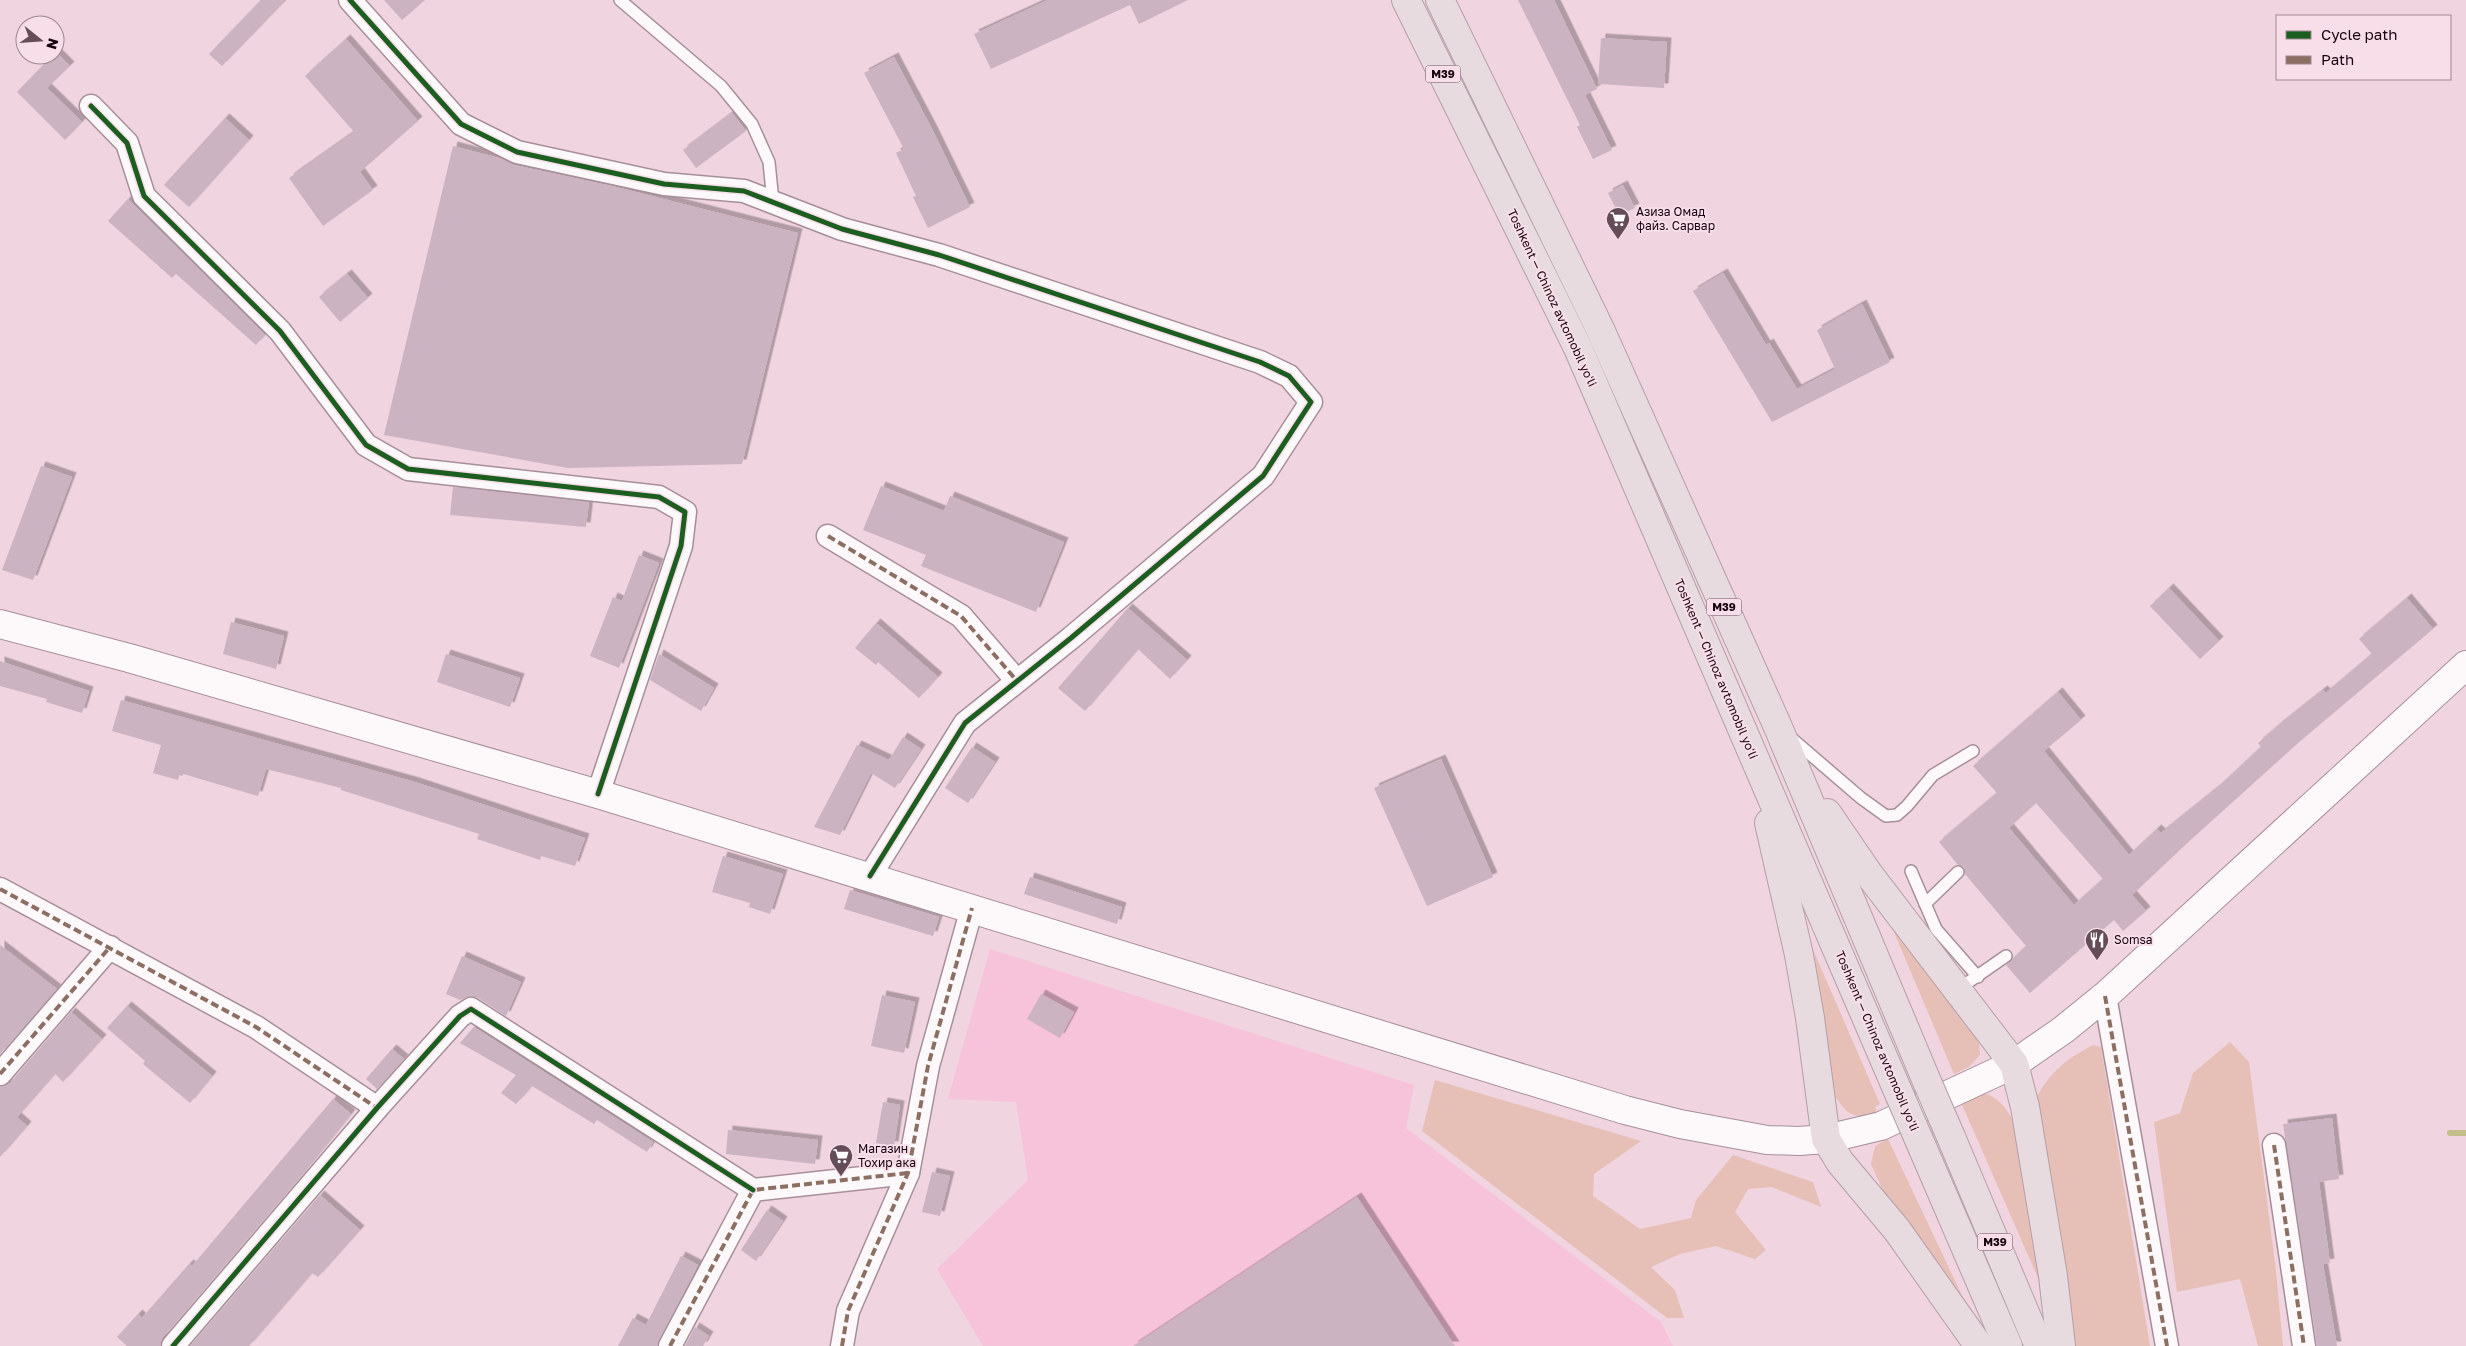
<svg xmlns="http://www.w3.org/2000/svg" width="2466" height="1346" viewBox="0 0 2466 1346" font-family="'Golos Text',sans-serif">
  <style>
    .built { fill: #f7c3da }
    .green { fill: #e6c0b7 }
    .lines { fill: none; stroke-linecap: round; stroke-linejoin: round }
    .stream { stroke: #c4be8b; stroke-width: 6 }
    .building { fill: #cbb3c2; fill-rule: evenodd; filter: url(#shadow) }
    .lane-casing { stroke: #a68f9a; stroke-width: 14 }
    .street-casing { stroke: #a68f9a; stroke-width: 25 }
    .secondary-casing { stroke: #a68f9a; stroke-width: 30 }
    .highway-casing { stroke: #b49ea7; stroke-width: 30 }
    .lane { stroke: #fdf9fa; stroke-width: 11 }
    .street { stroke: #fdf9fa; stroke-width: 22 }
    .secondary { stroke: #fdf9fa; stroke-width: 28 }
    .highway { stroke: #e8dbe0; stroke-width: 28 }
    .highway-bridge-casing { stroke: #b49ea7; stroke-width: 30; stroke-linecap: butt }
    .highway-bridge { stroke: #e8dbe0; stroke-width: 28 }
    .quiet { stroke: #8d6e63; stroke-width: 4; stroke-dasharray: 8 4; stroke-linecap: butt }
    .cycleway-casing { stroke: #f8dee9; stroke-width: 8 }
    .cycleway { stroke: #1b5e20; stroke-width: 5 }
    .labels { text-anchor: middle; stroke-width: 4; stroke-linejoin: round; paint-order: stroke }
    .shield { fill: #f8dee9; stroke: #5b4550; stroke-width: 1 }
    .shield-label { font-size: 11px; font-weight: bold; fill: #18040e }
    .poi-label { font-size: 12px; fill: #18040e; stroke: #f8dee9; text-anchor: start }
    .street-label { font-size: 12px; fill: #18040e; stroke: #f8dee9 }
  </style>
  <defs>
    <filter id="shadow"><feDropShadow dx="4.5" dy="-4.5" stdDeviation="0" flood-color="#0004"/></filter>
  </defs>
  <rect width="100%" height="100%" fill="#f0d4e0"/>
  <!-- built -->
  <polygon class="built" points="990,949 1414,1085 1406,1128 1661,1322 1673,1346 983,1346 937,1269 1028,1180 1016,1102 948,1099"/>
  <!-- green -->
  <g class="green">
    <polygon points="1877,892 1979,1040 1980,1055 1969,1067 1954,1074"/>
    <path d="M1814,952L1880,1104L1875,1107L1877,1113C1853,1120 1848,1115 1834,1095Z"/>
    <polygon points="2230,1042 2249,1062 2276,1271 2283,1346 2258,1346 2240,1279 2177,1292 2154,1122 2180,1113 2193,1073"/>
    <path d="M2093,1045L2101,1047L2150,1346H2075L2035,1099C2053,1070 2063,1061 2093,1045Z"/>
    <polygon points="1435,1080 1641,1141 1594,1174 1593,1196 1640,1229 1691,1218 1696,1200 1733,1155 1813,1182 1821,1207 1772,1187 1748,1189 1735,1212 1766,1250 1755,1259 1716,1246 1680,1254 1651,1267 1675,1290 1684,1318 1667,1318 1422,1131"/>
    <path d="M1976,1092C1998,1094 2007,1108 2016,1127L2053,1312L1960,1100Z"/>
    <polygon points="1888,1139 1975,1323 1883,1191 1871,1164 1875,1146"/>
  </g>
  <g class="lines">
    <!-- stream -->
    <polyline class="stream" points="2450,1133 2466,1133"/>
  </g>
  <!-- building -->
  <g class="building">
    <polygon points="261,0 286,0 222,66 209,54"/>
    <polygon points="384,0 425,0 402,20"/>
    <polygon points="1048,0 1188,0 1139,24 1130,5 991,69 974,34"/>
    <polygon points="1518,0 1554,0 1597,89 1585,95 1612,150 1593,159 1577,127 1580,125"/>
    <polygon points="1601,38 1667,42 1664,88 1598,84"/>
    <polygon points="346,39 418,121 360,172 373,190 323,226 289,178 354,132 305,76"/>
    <polygon points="56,52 70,66 47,88 82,122 65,140 17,92"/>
    <polygon points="894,57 933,131 970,207 928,228 913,197 916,196 896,153 904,149 864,73"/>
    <polygon points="732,113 746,131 696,168 683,150"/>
    <polygon points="225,118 249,140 189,207 164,185"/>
    <polygon points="453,146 499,158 514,165 612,186 798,233 742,464 568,468 384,435"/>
    <polygon points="1623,185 1635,208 1619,215 1608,193"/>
    <polygon points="128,199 265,335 256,345 176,274 172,278 108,221"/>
    <polygon points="1723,273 1766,345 1769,343 1797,389 1835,369 1817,330 1862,304 1890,362 1772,422 1693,291"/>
    <polygon points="347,274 368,298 340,322 319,297"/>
    <polygon points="41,466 72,477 33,580 2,570"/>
    <polygon points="881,486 944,511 950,496 1064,542 1036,612 921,566 926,555 863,530"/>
    <polygon points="453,487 589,502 586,527 450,515"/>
    <polygon points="639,555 659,563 619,668 590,656 613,597 622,601"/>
    <polygon points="2169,588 2219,641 2200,659 2150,606"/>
    <path d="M2407,598L2433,629L2298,743L2186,844L2132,895L2146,911L2123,931L2114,920L2030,993L2006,965L2026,946L1965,874L1964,867L1958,865L1939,842L1997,793L1973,766L2058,692L2081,720L2044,751L2129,855L2157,829L2161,833L2217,788L2261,747L2258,743L2279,725L2323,690L2326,693L2372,654L2359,639ZM2036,803L2103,879L2074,905L2009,828Z"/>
    <polygon points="1128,608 1187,660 1170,679 1138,649 1085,711 1058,688"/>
    <polygon points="231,622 284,636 276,669 223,654"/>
    <polygon points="876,623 938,677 919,698 878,662 876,665 855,648"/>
    <polygon points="446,654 520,678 510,707 437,682"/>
    <polygon points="659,654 714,688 701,711 650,680"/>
    <polygon points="0,661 89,691 82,713 46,702 47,699 0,686"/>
    <polygon points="121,700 415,782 585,838 575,866 541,856 540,860 477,839 479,834 341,790 341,788 266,769 258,796 180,773 178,780 153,773 161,745 112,731"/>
    <polygon points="903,737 921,749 895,788 871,773 840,835 814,827 857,745 889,760"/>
    <polygon points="972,747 995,762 968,803 945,788"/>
    <polygon points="1441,759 1493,877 1427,906 1374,788"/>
    <polygon points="723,856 783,874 770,914 749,907 750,903 712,892"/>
    <polygon points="1030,877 1122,907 1117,924 1024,894"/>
    <polygon points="850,890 939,917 933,936 844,909"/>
    <polygon points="0,945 57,989 0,1054"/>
    <polygon points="462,956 521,982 506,1016 478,998 470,996 460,1000 446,994"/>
    <polygon points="1041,994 1074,1012 1060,1038 1027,1019"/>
    <polygon points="882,995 915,1002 904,1053 871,1046"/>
    <polygon points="127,1006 212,1076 190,1103 143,1064 145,1061 107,1028"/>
    <polygon points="71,1012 102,1039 63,1082 55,1074 17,1117 27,1126 0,1157 0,1087 10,1083"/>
    <polygon points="474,1027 653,1142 647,1152 597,1120 594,1124 532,1086 516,1104 501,1093 516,1075 460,1043"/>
    <polygon points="392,1049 404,1059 377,1089 366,1079"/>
    <polygon points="333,1099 351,1114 300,1177 163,1337 160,1346 127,1346 117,1337 138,1314 142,1318 189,1264 192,1266"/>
    <polygon points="883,1102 900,1105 894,1146 876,1143"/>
    <polygon points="2332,1118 2339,1179 2319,1182 2330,1263 2323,1264 2337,1346 2317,1346 2283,1124"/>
    <polygon points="728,1130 818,1140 815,1164 726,1154"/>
    <polygon points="932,1172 950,1176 940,1216 922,1212"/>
    <polygon points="320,1195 360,1230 318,1277 312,1273 249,1346 190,1346"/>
    <polygon points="1357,1197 1455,1346 1133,1346"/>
    <polygon points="767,1210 783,1221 756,1261 741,1250"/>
    <polygon points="681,1256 698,1265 657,1346 618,1346 633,1318 646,1325"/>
    <polygon points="695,1327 709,1336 703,1346 685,1346"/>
  </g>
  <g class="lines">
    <!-- lane casing -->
    <g class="lane-casing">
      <g id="lane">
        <polyline points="620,0 721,86 752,124 769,162 773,202"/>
        <polyline points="1790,737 1861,798 1886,816 1897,815 1907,806 1933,775 1973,751"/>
        <polyline points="1911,871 1936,929 1978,977"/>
        <polyline points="1925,904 1958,872"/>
        <polyline points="1957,990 2006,956"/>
      </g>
    </g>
    <!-- street casing -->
    <g class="street-casing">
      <g id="street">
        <polyline points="350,0 461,124 517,152 664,184 744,191 842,229 939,255 1260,362 1289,376 1311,402 1263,476 1071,638 965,723 870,876"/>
        <polyline points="91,106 127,143 144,196 280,331 366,445 408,469 659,497 685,512 681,546 598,794"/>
        <polyline points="828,536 961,616 1017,681"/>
        <polyline points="0,889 256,1027 377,1108"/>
        <polyline points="2105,996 2167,1346"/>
        <polyline points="0,1074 110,947"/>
        <polyline points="2274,1145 2304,1346"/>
        <polyline points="173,1346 377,1108 460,1016 471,1009 753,1190"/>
        <polyline points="670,1346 753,1190 908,1173"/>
        <polyline points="842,1346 848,1311 908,1173 928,1066 972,908"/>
      </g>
    </g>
    <!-- secondary casing -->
    <g class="secondary-casing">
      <polyline id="secondary" points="0,624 129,658 598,794 1625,1110 1680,1124 1767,1140 1799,1141 1826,1139 1881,1126 2014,1064 2063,1030 2105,996 2466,665"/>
    </g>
    <!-- highway casing -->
    <g class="highway-casing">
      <g id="highway">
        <polyline points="1406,0 1578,348 1900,1096"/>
        <polyline points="1440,0 1600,329 1778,727 1928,1084"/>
        <polyline points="1827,813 1868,873 2014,1064 2025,1107 2053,1276 2061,1346"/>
        <polyline points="1769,823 1799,955 1810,1018 1826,1139 1840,1162 1897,1230 1979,1346"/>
        <polyline points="1951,1137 2039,1346"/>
        <polyline points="1923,1149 2008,1346"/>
      </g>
    </g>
    <!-- lane -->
    <use href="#lane" class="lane"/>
    <!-- street -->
    <use href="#street" class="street"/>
    <!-- secondary -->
    <use href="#secondary" class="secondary"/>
    <!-- highway -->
    <use href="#highway" class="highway"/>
    <!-- highway-bridge casing -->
    <g class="highway-bridge-casing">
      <g id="highway-bridge">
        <polyline points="1928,1084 1951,1137"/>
        <polyline points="1900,1096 1923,1149"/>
      </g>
    </g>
    <!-- highway-bridge -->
    <use href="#highway-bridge" class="highway-bridge"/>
    <!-- quiet -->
    <g class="quiet">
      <polyline points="828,536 961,616 1017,681"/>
      <polyline points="0,889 256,1027 377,1108"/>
      <polyline points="2105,996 2167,1346"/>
      <polyline points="0,1074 110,947"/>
      <polyline points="2274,1145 2304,1346"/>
      <polyline points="670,1346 753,1190 908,1173"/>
      <polyline points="842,1346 848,1311 908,1173 928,1066 972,908"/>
    </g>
    <!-- cycleway casing -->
    <g class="cycleway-casing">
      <g id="cycleway">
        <polyline points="350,0 461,124 517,152 664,184 744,191 842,229 939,255 1260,362 1289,376 1311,402 1263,476 1071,638 965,723 870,876"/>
        <polyline points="91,106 127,143 144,196 280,331 366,445 408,469 659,497 685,512 681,546 598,794"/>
        <polyline points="173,1346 377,1108 460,1016 471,1009 753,1190"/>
      </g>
    </g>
    <!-- cycleway -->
    <use href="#cycleway" class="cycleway"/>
  </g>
  <!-- icons -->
  <defs>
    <g id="supermarket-pin" transform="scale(1.25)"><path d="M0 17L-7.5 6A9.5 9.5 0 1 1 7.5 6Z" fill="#644d58" stroke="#f8dee9"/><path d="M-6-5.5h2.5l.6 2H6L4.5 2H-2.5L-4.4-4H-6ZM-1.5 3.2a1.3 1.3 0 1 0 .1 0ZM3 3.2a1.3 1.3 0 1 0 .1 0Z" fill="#fff"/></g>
    <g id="restaurant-pin" transform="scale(1.25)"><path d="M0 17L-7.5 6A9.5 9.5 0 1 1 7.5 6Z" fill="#644d58" stroke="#f8dee9"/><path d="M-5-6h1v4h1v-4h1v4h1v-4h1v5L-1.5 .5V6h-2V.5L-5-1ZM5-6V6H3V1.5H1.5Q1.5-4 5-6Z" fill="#fff"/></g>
  </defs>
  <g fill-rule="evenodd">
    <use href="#supermarket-pin" x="1618" y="219"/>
    <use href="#restaurant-pin" x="2097" y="940"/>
    <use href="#supermarket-pin" x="841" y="1156"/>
  </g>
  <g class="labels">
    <!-- shield labels -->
    <g class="shield">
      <rect x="1425.5" y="65.5" width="35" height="17" rx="4"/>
      <rect x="1706.5" y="598.5" width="35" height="17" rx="4"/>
      <rect x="1977.5" y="1233.5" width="35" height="17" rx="4"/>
    </g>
    <g class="shield-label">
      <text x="1443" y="78">M39</text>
      <text x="1724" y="611">M39</text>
      <text x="1995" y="1246">M39</text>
    </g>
    <!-- poi labels -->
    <g class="poi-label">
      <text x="1636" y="216">Азиза Омад<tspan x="1636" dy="14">файз. Сарвар</tspan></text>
      <text x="2114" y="944">Somsa</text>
      <text x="858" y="1153">Магазин<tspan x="858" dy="14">Тохир ака</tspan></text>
    </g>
    <!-- street labels -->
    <g class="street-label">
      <text transform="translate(1552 298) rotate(65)" y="4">Toshkent — Chinoz avtomobil yoʻli</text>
      <text transform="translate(1716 669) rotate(67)" y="4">Toshkent — Chinoz avtomobil yoʻli</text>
      <text transform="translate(1877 1041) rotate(67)" y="4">Toshkent — Chinoz avtomobil yoʻli</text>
    </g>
  </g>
  <!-- legend -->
  <rect x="2276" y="15" width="175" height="65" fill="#f8dee9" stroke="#9e8791"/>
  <rect x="2286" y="31" width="25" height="8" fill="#1b5e20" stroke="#9e8791"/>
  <text x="2321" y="40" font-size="15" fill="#18040e">Cycle path</text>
  <rect x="2286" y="56" width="25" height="8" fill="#8d6e63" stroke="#9e8791"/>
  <text x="2321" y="65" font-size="15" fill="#18040e">Path</text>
  <!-- north arrow -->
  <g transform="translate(40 40) rotate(107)"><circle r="24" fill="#f8dee9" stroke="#9e8791"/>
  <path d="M0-4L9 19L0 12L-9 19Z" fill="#644d58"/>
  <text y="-8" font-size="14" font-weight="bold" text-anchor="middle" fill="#18040e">N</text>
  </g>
</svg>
